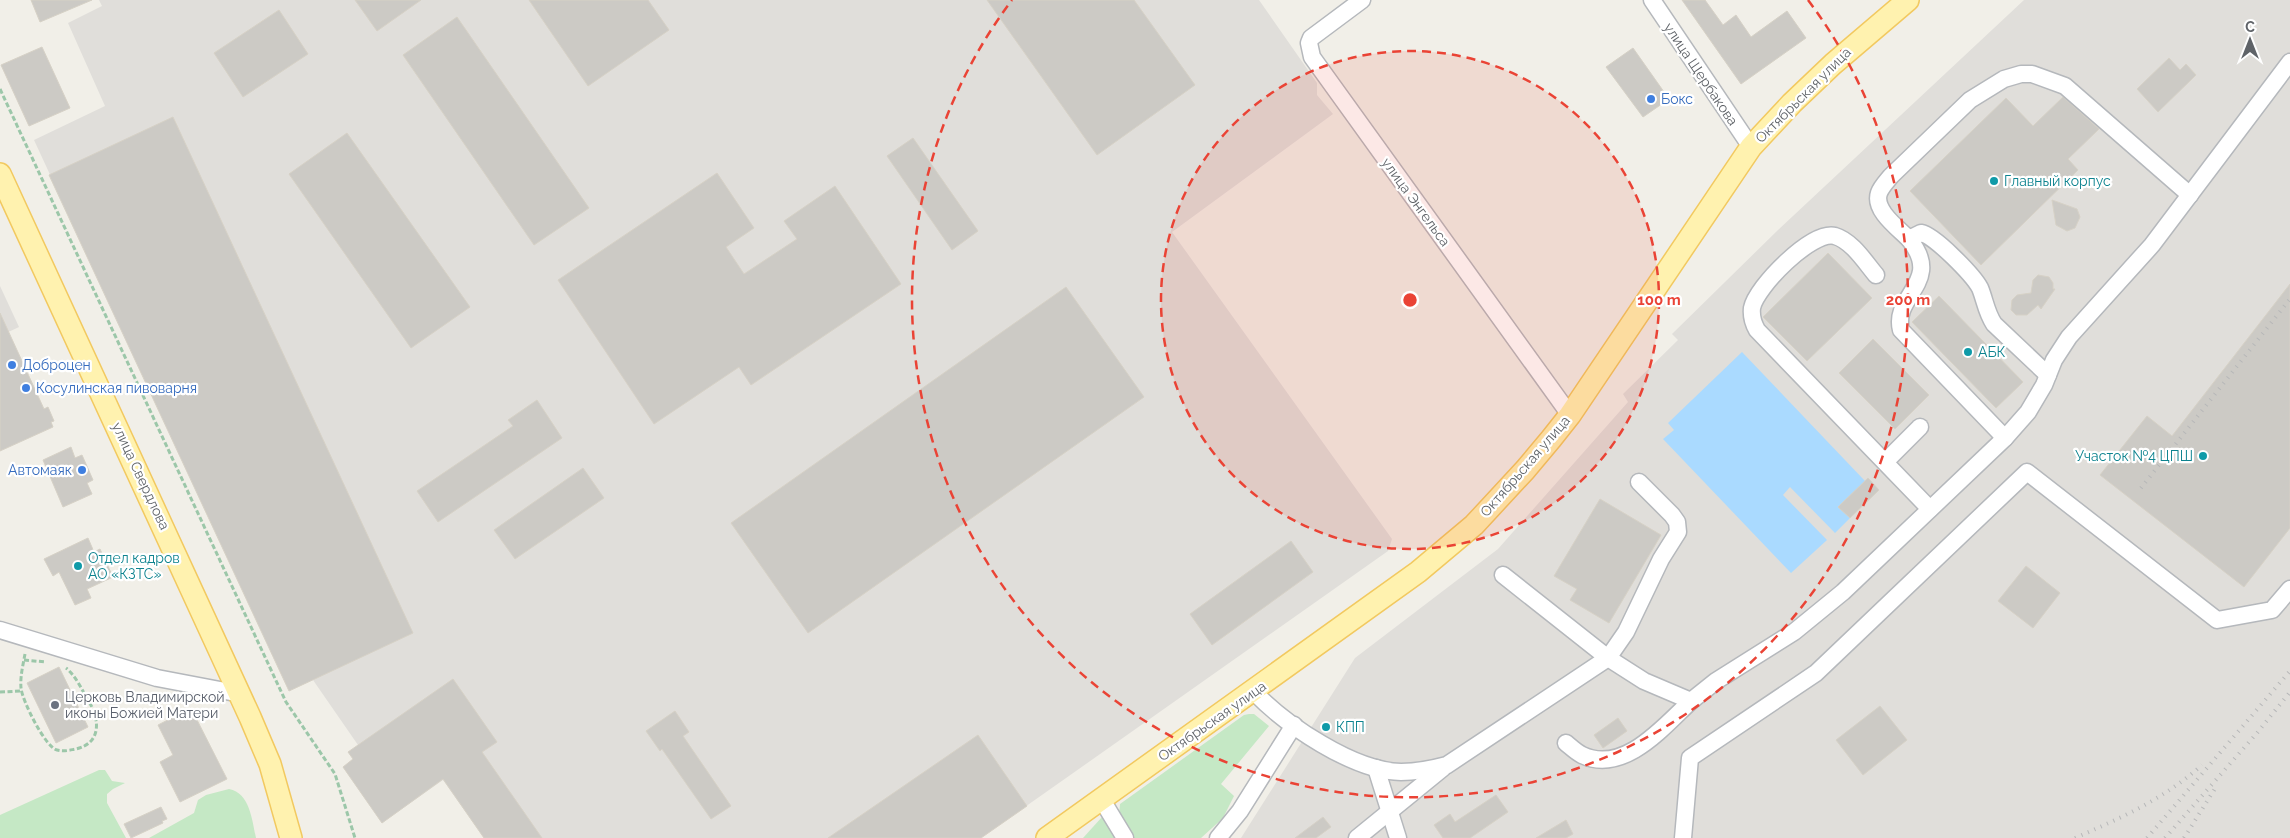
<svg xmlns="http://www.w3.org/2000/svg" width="2290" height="838" viewBox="0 0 2290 838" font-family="Raleway,sans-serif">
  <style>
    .industrial { fill: #e0deda }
    .green { fill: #c5e8c5 }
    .water { fill: #aadaff }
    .building { fill: #cccac5; stroke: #d6d1c6 }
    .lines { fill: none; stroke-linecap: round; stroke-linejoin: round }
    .minor-casing { stroke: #b5b8bc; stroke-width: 19 }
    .major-casing { stroke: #f2c960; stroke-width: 24 }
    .path { stroke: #9cc7a9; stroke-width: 3; stroke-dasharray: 5 2.5; stroke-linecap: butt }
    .minor { stroke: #fff; stroke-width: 16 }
    .major { stroke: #fff2af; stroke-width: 21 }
    .rail { stroke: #b6b7b8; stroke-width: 4; stroke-dasharray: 1 6; stroke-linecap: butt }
    .ring { fill: none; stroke: #ea4335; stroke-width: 2.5; stroke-dasharray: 9 6 }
    .shop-dot { fill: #3f7fe0; stroke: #fff; stroke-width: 2 }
    .culture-dot { fill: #0f9aa8; stroke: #fff; stroke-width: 2 }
    .worship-dot { fill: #6b7280; stroke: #fff; stroke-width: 2 }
    .labels { text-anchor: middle; stroke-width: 4.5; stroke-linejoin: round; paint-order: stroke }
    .street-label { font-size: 14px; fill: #5f6368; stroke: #fff }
    .shop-label { font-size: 14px; fill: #366cbe; stroke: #fff; text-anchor: start }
    .culture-label { font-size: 14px; fill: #0d838f; stroke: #fff; text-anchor: start }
    .worship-label { font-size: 14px; fill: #5b616d; stroke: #fff; text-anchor: start }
    .centre { fill: #ea4335; stroke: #fff; stroke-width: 2.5 }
    .ring-label { font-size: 15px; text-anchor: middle; font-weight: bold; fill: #ea4335; stroke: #fff; stroke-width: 4.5; stroke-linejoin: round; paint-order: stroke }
  </style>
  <rect width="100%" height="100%" fill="#f1efe8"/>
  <!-- industrial -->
  <g class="industrial">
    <polygon points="99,0 1259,0 1317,83 1317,95 1333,114 1172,232 1392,539 1388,551 981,838 484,838 443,780 382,823 343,767 353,759 358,745 313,680 289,691 34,140 105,106 68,23 102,6"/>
    <polygon points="2024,0 2290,0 2290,838 1241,838 1355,658 1498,549 1628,402 1623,394 1678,340 1672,334 1778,230"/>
    <polygon points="0,286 19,327 0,336"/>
  </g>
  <!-- green -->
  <g class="green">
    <polygon points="1249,714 1254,714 1269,726 1221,784 1234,796 1223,818 1201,838 1134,838 1119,816 1120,804 1244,715"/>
    <polygon points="99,770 105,770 112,781 125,783 113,789 107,794 107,803 126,838 0,838 0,815"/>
    <path d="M229,789C250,793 252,820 256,838H149L194,813L198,800L206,795Z"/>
    <polygon points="1102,817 1115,838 1083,838"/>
  </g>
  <!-- water -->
  <polygon class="water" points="1742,352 1865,481 1839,506 1850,518 1835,533 1790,487 1783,495 1827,540 1791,573 1663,439 1674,430 1668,423"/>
  <!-- building -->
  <g class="building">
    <polygon points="31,0 92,0 40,22"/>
    <polygon points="355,0 421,0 377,31"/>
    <polygon points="529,0 648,0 669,30 588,86"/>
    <polygon points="987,0 1134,0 1195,85 1097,155"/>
    <polygon points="1682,0 1705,0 1723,25 1736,15 1751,37 1787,11 1806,38 1741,84"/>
    <polygon points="279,10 308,54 243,97 214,53"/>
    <polygon points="457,17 589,208 534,245 403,55"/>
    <polygon points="42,47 70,108 29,126 1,65"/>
    <polygon points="1633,48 1669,99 1643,117 1606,67"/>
    <polygon points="2169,58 2180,70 2186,64 2196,75 2158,112 2137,89"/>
    <polygon points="2063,97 2099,129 2068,159 2078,170 1981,265 1910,191 2006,98 2033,126"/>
    <polygon points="173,117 413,633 289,691 49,175"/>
    <polygon points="347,133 470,307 411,348 289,174"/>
    <polygon points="913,138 978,231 952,250 887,156"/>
    <polygon points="717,173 754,228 726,247 744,274 797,239 784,221 835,186 901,284 751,385 739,367 654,424 558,280"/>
    <polygon points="2052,200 2077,209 2080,217 2075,228 2067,231 2056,225"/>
    <polygon points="1828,253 1872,298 1807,361 1763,317"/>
    <polygon points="2038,275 2049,277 2053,283 2053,289 2055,289 2041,309 2038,305 2027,315 2016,315 2011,310 2012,300 2017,295 2031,293 2033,280"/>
    <polygon points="2290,284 2290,528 2244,587 2100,475 2147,416 2172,436"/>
    <polygon points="1066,287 1144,397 808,633 731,523"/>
    <polygon points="1939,296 2023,382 1996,408 1912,322"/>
    <polygon points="0,313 44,409 48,407 54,421 51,422 53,427 0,451"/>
    <polygon points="1873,339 1929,395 1895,429 1839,373"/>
    <polygon points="537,400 562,438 438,522 417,491 513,426 508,420"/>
    <polygon points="71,447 75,458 82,455 93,480 87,483 92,494 63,507 43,460"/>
    <polygon points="583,468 604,498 515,559 494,530"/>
    <polygon points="1868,478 1879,490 1850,518 1838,507"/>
    <polygon points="1600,499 1661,535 1609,623 1570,600 1577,589 1554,576"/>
    <polygon points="88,538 94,552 100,549 113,577 87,589 91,598 75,605 59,572 53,576 44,559"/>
    <polygon points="1291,541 1313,572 1212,645 1190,614"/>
    <polygon points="2026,566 2060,593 2033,628 1998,601"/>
    <polygon points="59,667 88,727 56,743 27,683"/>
    <polygon points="453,679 497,742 482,752 542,838 484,838 443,779 382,823 343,767 353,759 348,752"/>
    <polygon points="1880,706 1907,740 1863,775 1836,740"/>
    <polygon points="191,708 227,779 180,802 160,762 173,755 158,725"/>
    <polygon points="675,711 689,732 683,736 731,806 711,819 662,749 660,751 646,731"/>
    <polygon points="1618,718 1627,731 1603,748 1594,735"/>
    <polygon points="978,735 1027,806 981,838 828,838"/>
    <polygon points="1496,795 1508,812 1470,838 1443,838 1434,825 1450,814 1455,822"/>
    <polygon points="161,807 167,819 162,821 163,823 131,838 124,824"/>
    <polygon points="1323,817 1331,827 1316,838 1295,838"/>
    <polygon points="1566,820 1573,834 1566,838 1536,838"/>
  </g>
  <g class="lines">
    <!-- minor casing -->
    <g class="minor-casing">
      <g id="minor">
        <polyline points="1362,0 1311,38 1309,43 1312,57 1570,415"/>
        <polyline points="1652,0 1751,147"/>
        <path d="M1909,239C1944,282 1892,295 1901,330L2005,438"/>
        <path d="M1876,275C1865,262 1852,241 1835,236C1812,230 1756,287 1752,308C1751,317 1753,323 1757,330L1930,509"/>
        <path d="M2048,375L1994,324C1986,312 1985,300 1980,288C1973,275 1934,235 1921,233L1909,239C1898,228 1873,210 1879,193C1881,187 1887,181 1891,176L1970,100L2004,79L2021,74H2032L2065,86L2190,195"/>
        <polyline points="1885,462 1920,427"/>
        <polyline points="1503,575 1608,658 1626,632 1661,559 1678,532 1677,522 1672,515 1639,482"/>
        <polyline points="0,630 157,678 241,694"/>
        <path d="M1254,692C1286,725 1353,771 1401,772C1417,772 1432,769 1447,765L1608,658L1644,681L1691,701L1716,681L1794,632L1843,592L2005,438L2028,412L2044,385L2054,360L2069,337L2152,245L2290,62"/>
        <path d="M1566,743C1571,747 1576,752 1582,755C1624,775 1664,726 1691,701"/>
        <polyline points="1376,768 1398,838"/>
        <polyline points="1102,800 1125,838"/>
        <polyline points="1218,838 1240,811 1294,725"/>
        <polyline points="1357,838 1443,768"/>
        <polyline points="1683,838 1690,758 1816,673 2027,472 2217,620 2272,610 2290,589"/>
      </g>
    </g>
    <!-- major casing -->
    <g class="major-casing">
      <g id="major">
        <polyline points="0,174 250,717 270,764 291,838"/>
        <polyline points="1047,838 1418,572 1474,525 1525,470 1551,439 1570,415 1751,147 1792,103 1833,64 1908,0"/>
      </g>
    </g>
    <!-- path -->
    <g class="path">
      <polyline points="0,89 286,702 335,774 355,838"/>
      <path d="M25,654C23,665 20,677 21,688C22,700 45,747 57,750C64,752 70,750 76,749C102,743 100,719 88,700C82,690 76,676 66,668"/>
      <polyline points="24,660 46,662"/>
      <polyline points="0,692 21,691"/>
    </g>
    <!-- minor -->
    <use href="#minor" class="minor"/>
    <!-- major -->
    <use href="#major" class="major"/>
    <!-- rail -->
    <g class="rail">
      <polyline points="2141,488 2290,299"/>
      <path d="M2075,838C2121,818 2164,799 2202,765"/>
      <polyline points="2147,838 2290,671"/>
      <polyline points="2165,838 2257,733 2290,692"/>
      <polyline points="2184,838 2216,787"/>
    </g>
  </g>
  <!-- distance rings -->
  <circle cx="1410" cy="300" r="249" fill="#ea4335" fill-opacity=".12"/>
  <g class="ring">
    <circle cx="1410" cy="300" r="249"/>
    <path d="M1808 0A498 498 0 1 1 1012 0"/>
  </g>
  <!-- markers -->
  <g class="shop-dot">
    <circle cx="1651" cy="99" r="5"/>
    <circle cx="12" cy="365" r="5"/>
    <circle cx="26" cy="388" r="5"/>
    <circle cx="82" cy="470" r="5"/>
  </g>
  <g class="culture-dot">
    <circle cx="1994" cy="181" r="5"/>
    <circle cx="1968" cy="352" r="5"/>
    <circle cx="2203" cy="456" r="5"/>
    <circle cx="78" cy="566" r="5"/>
    <circle cx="1326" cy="727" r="5"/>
  </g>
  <circle class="worship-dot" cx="55" cy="705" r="5"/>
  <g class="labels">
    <!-- street labels -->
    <g class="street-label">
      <text transform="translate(1701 74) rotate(56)" y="5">улица Щербакова</text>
      <text transform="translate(1803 95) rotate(-45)" y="5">Октябрьская улица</text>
      <text transform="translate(1416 202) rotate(54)" y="5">улица Энгельса</text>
      <text transform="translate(1525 466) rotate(-49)" y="5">Октябрьская улица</text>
      <text transform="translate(141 476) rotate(65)" y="5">улица Свердлова</text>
      <text transform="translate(1212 721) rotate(-35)" y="5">Октябрьская улица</text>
    </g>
    <!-- shop labels -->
    <g class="shop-label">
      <text x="1661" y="104">Бокс</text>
      <text x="22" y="370">Доброцен</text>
      <text x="36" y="393">Косулинская пивоварня</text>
      <text x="72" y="475" text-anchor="end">Автомаяк</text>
    </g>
    <!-- culture labels -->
    <g class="culture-label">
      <text x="2004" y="186">Главный корпус</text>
      <text x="1978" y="357">АБК</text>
      <text x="2193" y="461" text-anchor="end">Участок №4 ЦПШ</text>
      <text x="88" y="563">Отдел кадров<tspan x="88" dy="16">АО «КЗТС»</tspan></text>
      <text x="1336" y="732">КПП</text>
    </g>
    <!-- worship labels -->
    <g class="worship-label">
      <text x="65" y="702">Церковь Владимирской<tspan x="65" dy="16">иконы Божией Матери</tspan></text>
    </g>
  </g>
  <circle cx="1410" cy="300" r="8" class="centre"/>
  <g class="ring-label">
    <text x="1659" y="305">100 m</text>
    <text x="1908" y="305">200 m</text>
  </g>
  <!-- north arrow -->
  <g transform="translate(2250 40)" stroke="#ffffff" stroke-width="4" paint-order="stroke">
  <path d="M0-4L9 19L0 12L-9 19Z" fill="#5f6368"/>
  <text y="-8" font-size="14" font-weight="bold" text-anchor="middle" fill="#5f6368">С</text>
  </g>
</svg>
